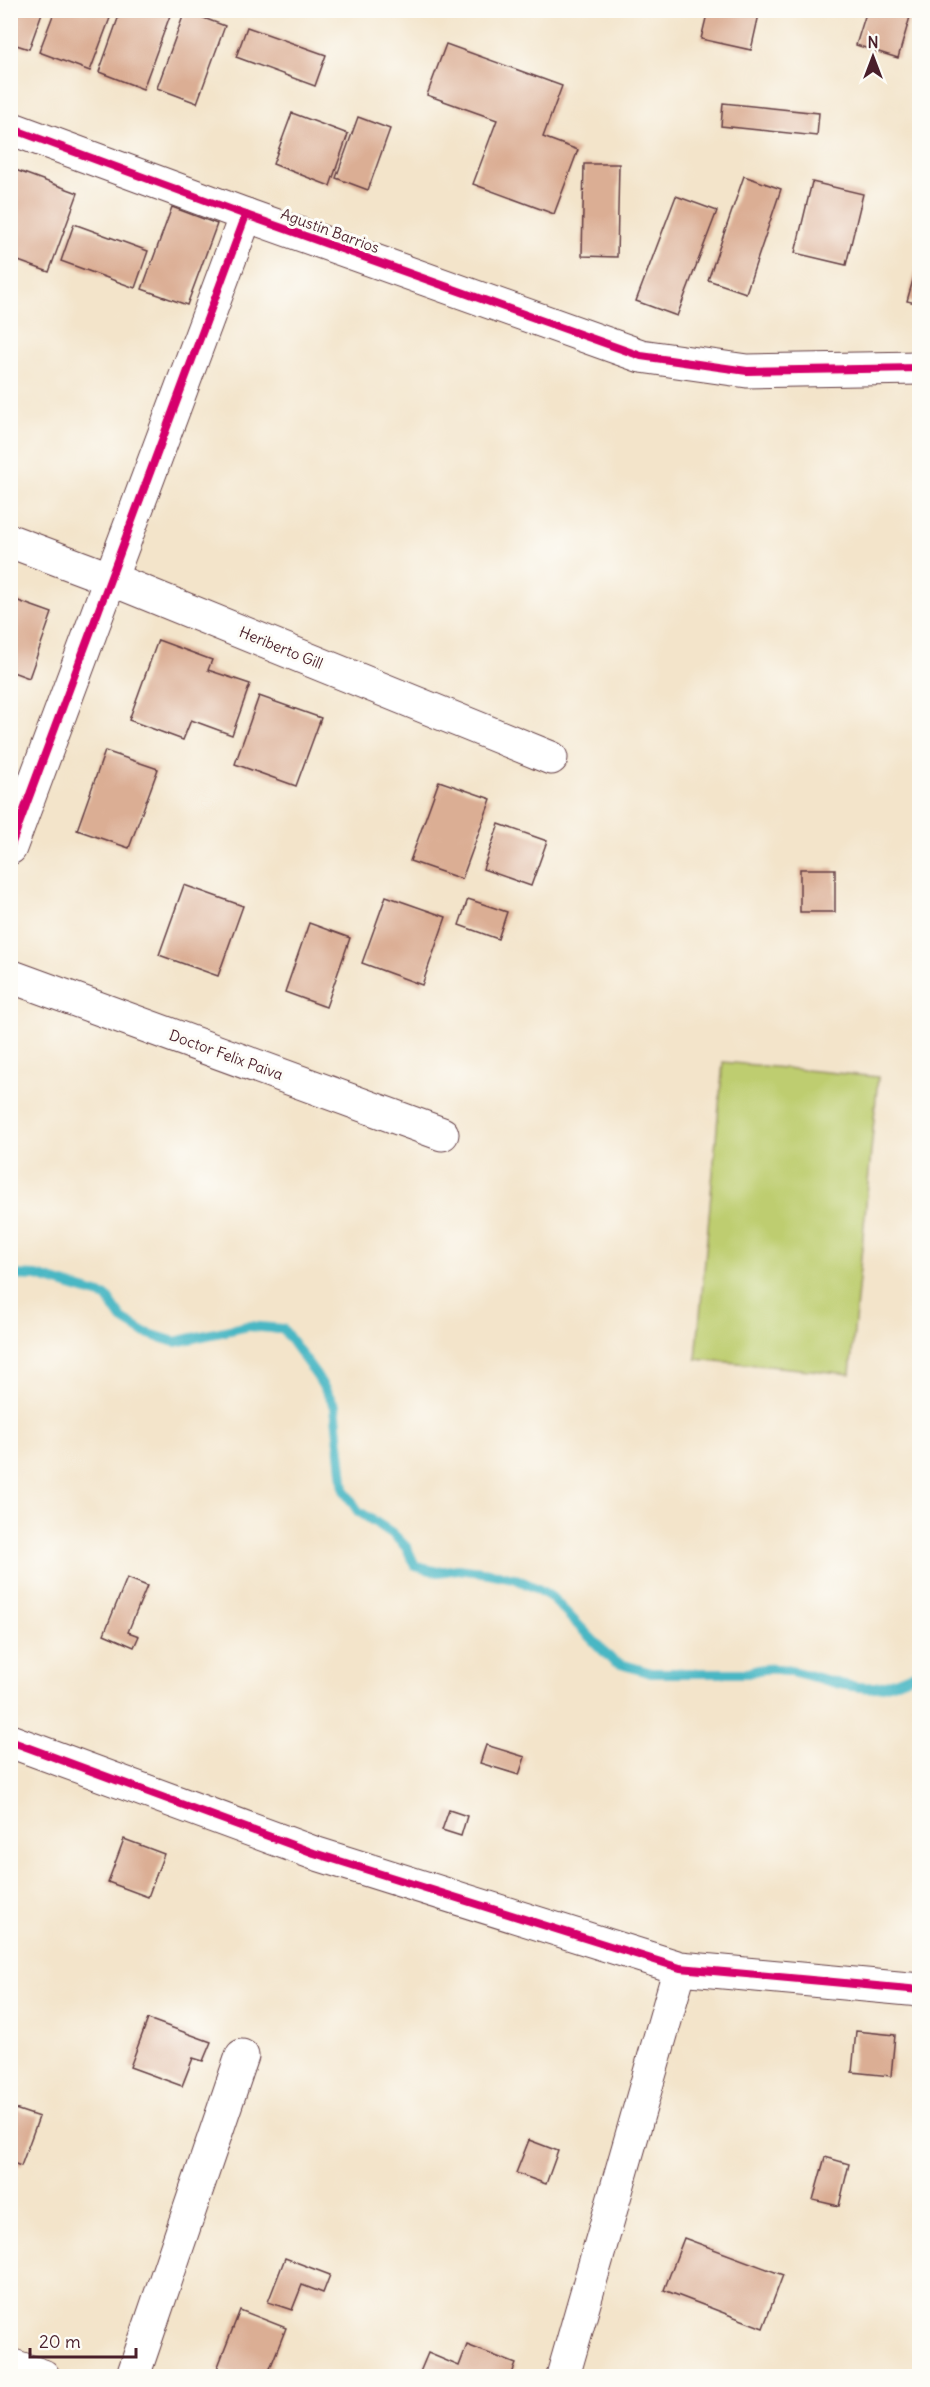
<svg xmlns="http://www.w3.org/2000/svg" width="930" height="2387" viewBox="0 0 930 2387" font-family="Delius,sans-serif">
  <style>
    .green { fill: #becd6f; stroke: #84764d; stroke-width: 1.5 }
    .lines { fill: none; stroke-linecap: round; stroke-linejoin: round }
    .stream { stroke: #49b7c4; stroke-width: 10 }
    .building { fill: #dbae94 }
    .minor-casing { stroke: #633d43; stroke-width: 35 }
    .minor { stroke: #fff; stroke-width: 33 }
    .cycleway-casing { stroke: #fdfcf7; stroke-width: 11 }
    .cycleway { stroke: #d6006c; stroke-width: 8 }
    .labels { text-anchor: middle; stroke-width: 6; stroke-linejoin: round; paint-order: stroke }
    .street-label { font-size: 15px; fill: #4a1f2b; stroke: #fdfcf7 }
  </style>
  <rect width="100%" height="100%" fill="#fdfcf7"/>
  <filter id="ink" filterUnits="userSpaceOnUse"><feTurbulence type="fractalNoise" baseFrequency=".0167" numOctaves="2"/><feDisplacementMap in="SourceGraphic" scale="12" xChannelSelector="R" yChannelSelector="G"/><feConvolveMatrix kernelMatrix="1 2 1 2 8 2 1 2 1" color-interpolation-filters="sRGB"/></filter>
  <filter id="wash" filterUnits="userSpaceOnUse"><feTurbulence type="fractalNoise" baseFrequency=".008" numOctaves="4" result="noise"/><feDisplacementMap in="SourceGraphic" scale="24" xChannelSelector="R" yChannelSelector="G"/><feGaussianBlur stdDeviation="1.35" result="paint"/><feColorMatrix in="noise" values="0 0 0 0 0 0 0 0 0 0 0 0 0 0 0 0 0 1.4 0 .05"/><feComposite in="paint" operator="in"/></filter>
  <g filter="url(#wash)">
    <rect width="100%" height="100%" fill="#f3e4ca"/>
    <!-- green -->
    <polygon class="green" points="723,1062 878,1077 850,1374 696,1359"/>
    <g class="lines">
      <!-- stream -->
      <path class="stream" d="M10,1275L37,1276L107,1297L122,1319L143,1332L175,1342L248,1326L283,1329L317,1376L335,1406L344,1490L358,1511L392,1533L407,1548L415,1566L438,1572L458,1569L489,1573L514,1578L538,1589L551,1597L614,1662L651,1673H748C785,1657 835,1692 875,1687C890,1686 906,1677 920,1672"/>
    </g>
    <g id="blocks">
      <!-- building -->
      <g class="building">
        <polygon points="10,10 43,10 29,49 10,43"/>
        <polygon points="55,10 113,10 90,71 39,52"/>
        <polygon points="121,10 172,10 143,89 99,72"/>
        <polygon points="708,10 760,10 751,50 701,39"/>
        <polygon points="867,10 912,10 898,58 856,45"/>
        <polygon points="185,11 225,26 197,103 157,88"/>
        <polygon points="247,27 326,55 315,86 236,57"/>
        <polygon points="446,44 562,86 543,137 578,150 554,214 473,184 497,120 427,95"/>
        <polygon points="723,103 819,113 817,136 721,126"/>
        <polygon points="292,113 348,134 330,186 273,164"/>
        <polygon points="358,117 390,129 368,190 336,178"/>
        <polygon points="584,164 619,164 617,257 582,256"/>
        <polygon points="10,168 78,193 49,272 10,258"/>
        <polygon points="744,176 781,189 746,293 708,280"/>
        <polygon points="812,182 863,194 846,265 795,253"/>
        <polygon points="676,196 717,211 677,316 636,301"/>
        <polygon points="172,207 217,224 187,305 142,289"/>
        <polygon points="74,224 148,251 135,288 61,261"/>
        <polygon points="919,259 920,259 920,304 907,301"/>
        <polygon points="10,598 52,613 29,678 10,671"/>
        <polygon points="158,640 212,660 208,670 250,684 232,735 191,720 183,740 129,720"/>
        <polygon points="259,696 321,718 296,786 235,764"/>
        <polygon points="105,751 158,769 129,848 77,830"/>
        <polygon points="439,781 491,799 462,879 410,861"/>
        <polygon points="499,824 547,841 531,886 483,869"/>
        <rect x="800" y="869" width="35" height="43"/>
        <polygon points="184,885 243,906 218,976 159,955"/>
        <polygon points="386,896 446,917 422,985 362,963"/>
        <polygon points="468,899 507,912 498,939 459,925"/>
        <polygon points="309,923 350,938 326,1007 285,992"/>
        <polygon points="127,1578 147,1586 128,1632 139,1636 134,1647 104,1634"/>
        <polygon points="486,1745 525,1757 519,1775 480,1763"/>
        <polygon points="449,1810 467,1816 461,1836 442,1830"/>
        <polygon points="124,1839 164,1854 148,1897 108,1882"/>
        <polygon points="148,2019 211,2042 203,2061 193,2058 182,2086 130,2067"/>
        <polygon points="856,2031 895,2035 891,2076 852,2072"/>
        <polygon points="12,2108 39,2117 21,2166 10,2162"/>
        <polygon points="529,2140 558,2151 546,2184 516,2173"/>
        <polygon points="825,2157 849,2164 839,2206 813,2200"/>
        <polygon points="684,2238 783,2275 763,2328 664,2290"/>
        <polygon points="285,2258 330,2275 323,2293 302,2285 292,2310 268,2302"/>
        <polygon points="240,2310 286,2328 267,2376 237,2376 217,2369"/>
        <polygon points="467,2345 516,2364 511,2376 432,2376 420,2372 428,2353 459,2366"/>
      </g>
    </g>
  </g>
  <g filter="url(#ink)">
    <use href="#blocks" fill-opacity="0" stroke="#633d43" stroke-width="1.5"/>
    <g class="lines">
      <!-- minor casing -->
      <g class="minor-casing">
        <g id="minor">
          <polyline points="10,128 246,215 641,356 747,371 920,368"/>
          <polyline points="10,541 111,579 551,758"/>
          <polyline points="10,848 246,215"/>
          <polyline points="10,976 442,1134"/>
          <polyline points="10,1741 314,1853 680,1968 920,1990"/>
          <polyline points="10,2365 43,2376"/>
          <polyline points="133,2376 242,2056"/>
          <polyline points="563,2376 680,1968"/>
        </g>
      </g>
      <!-- minor -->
      <use href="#minor" class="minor"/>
      <!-- cycleway casing -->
      <g class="cycleway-casing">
        <g id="cycleway">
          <polyline points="10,128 246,215 641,356 747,371 920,368"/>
          <polyline points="10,848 246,215"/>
          <polyline points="10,1741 314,1853 680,1968 920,1990"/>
        </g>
      </g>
      <!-- cycleway -->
      <use href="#cycleway" class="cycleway"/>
    </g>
  </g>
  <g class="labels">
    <!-- street labels -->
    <g class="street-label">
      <text transform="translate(330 231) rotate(20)" y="5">Agustin Barrios</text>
      <text transform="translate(281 648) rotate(22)" y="5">Heriberto Gill</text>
      <text transform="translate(226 1055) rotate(20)" y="5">Doctor Felix Paiva</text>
    </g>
  </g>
  <!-- margin -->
  <rect width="930" height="2387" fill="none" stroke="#fdfcf7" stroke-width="36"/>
  <!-- north arrow -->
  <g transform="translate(873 57)" stroke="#fdfcf7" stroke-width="4.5" paint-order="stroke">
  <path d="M0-4.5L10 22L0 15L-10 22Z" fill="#4a1f2b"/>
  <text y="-9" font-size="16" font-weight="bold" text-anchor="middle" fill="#4a1f2b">N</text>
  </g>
  <!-- scale -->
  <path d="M30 2348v9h106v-9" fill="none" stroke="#4a1f2b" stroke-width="3"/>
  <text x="39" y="2348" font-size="18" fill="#4a1f2b" stroke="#fdfcf7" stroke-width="4.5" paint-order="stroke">20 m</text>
</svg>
